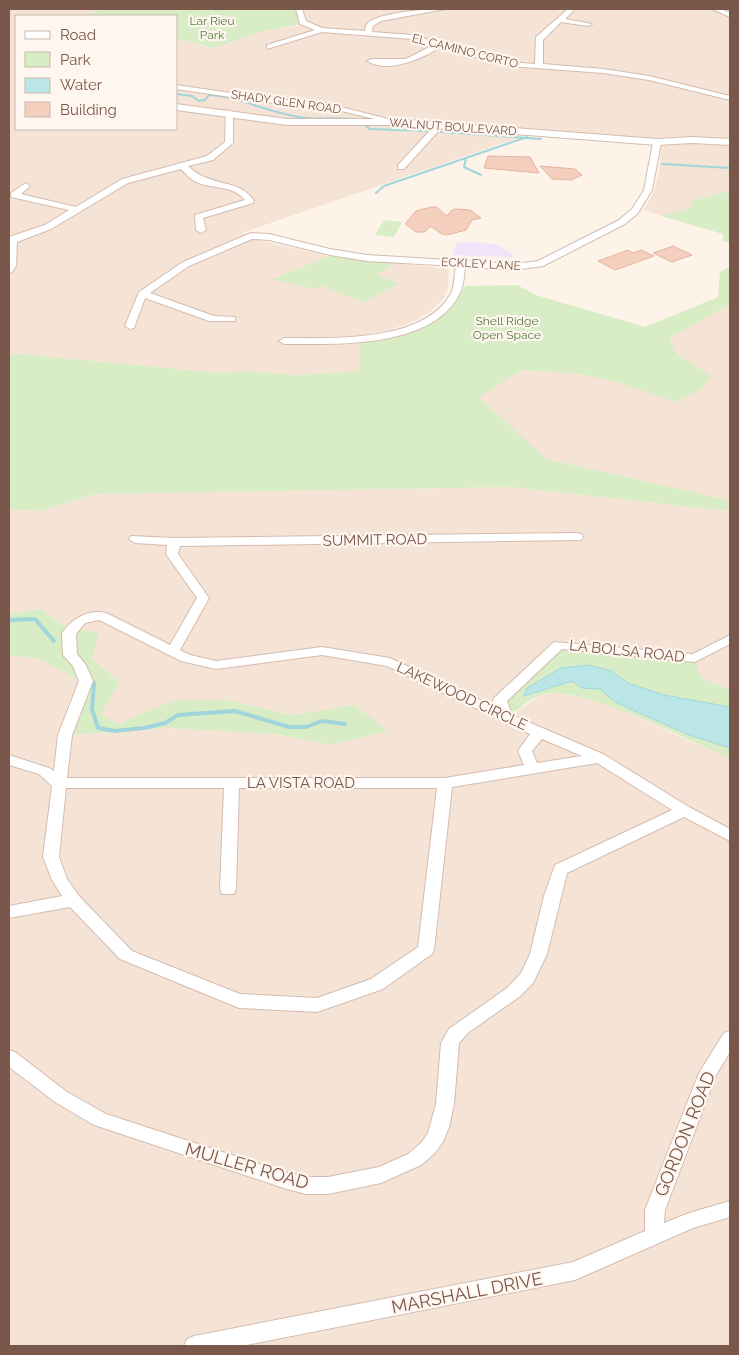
<svg xmlns="http://www.w3.org/2000/svg" width="739" height="1355" viewBox="0 0 739 1355" font-family="Raleway,sans-serif">
  <style>
    .residential { fill: #f5e4d6 }
    .education { fill: #f0e4fa }
    .green { fill: #d8ecc5 }
    .water { fill: #bbe6e8; stroke: #a0d6db }
    .lines { fill: none; stroke-linecap: round; stroke-linejoin: round }
    .stream-far1 { stroke: #a0d6db; stroke-width: 2 }
    .stream { stroke: #a0d6db; stroke-width: 4 }
    .building { fill: #f4cfbe; stroke: #e7b49e }
    .minor-casing { stroke: #d3bcaf; stroke-width: 2 }
    .tertiary-casing { stroke: #d3bcaf; stroke-width: 2 }
    .minor { fill: #fff; fill-rule: evenodd }
    .tertiary { fill: #fff; fill-rule: evenodd }
    .labels { text-anchor: middle; stroke-width: 4.5; stroke-linejoin: round; paint-order: stroke }
    .far-park-label { font-size: 12px; fill: #55793f; stroke: #fff7ef }
    .far-street-label { font-size: 12px; fill: #79574a; stroke: #fff7ef }
    .street-label { font-size: 15px; fill: #79574a; stroke: #fff7ef }
    .near-street-label { font-size: 18px; fill: #79574a; stroke: #fff7ef }
  </style>
  <rect width="100%" height="100%" fill="#fdf3e8"/>
  <!-- residential -->
  <g class="residential">
    <polygon points="9,9 101,9 84,16 16,16 16,129 176,129 176,38 213,48 264,31 306,24 299,9 730,9 730,191 688,202 695,207 661,216 644,210 653,194 659,172 661,149 664,141 527,135 242,233 262,241 328,256 273,278 323,286 363,303 398,283 375,275 395,263 449,269 448,288 444,298 431,311 415,321 390,330 360,336 361,371 300,375 243,371 220,373 9,353"/>
    <polygon points="730,304 730,690 700,677 559,645 507,718 541,695 558,693 602,701 730,759 730,1346 9,1346 9,655 40,659 80,681 69,735 167,728 275,734 331,745 387,731 354,705 292,715 227,700 174,700 118,724 101,714 119,682 92,658 69,629 40,609 9,614 9,510 41,511 95,494 512,487 728,511 728,500 546,459 478,397 522,370 581,374 623,384 712,376 678,355 669,338"/>
  </g>
  <!-- education -->
  <polygon class="education" points="468,242 496,244 513,254 513,257 453,255 456,243"/>
  <!-- green -->
  <g class="green">
    <polygon points="101,9 299,9 303,21 307,23 264,31 213,48 176,38 176,16 84,16"/>
    <polygon points="730,191 730,243 723,241 723,234 661,216 694,207 687,202"/>
    <polygon points="384,220 402,222 394,237 375,235"/>
    <polygon points="328,256 395,263 376,275 399,283 363,303 323,286 315,289 272,279"/>
    <path d="M730,267V304L669,338L678,355L712,376L702,388L676,402L623,384L581,374L522,370L479,397L546,459L728,500V511L512,487L95,494L41,511L9,510V353L220,373L243,371L300,375L360,371L359,343C401,336 446,328 465,286L517,285L536,295L645,327L718,297L720,272Z"/>
    <polygon points="40,609 69,629 99,632 92,658 119,682 101,714 118,724 174,700 227,700 292,715 354,705 388,731 331,745 275,734 167,728 69,735 80,681 40,659 9,655 9,614"/>
    <path d="M559,645L695,658L700,677L730,690V707L664,695L628,683L611,671L589,665L525,696L572,681L582,688L600,689L615,702L689,735L730,748V759C692,742 579,682 541,695C529,699 517,711 506,718L500,700Z"/>
  </g>
  <!-- water -->
  <polygon class="water" points="589,665 611,671 628,683 664,695 730,707 730,748 689,735 615,702 600,689 582,688 572,681 524,696 527,688 561,668"/>
  <g class="lines">
    <!-- stream-far1 -->
    <g class="stream-far1">
      <path d="M176,94L192,96L199,101L205,100L209,95C242,97 273,115 307,118C324,120 340,116 357,120"/>
      <polyline points="366,126 370,129 431,131"/>
      <polyline points="441,132 541,139"/>
      <polyline points="466,158 464,167 481,175"/>
      <polyline points="662,164 730,168"/>
      <polyline points="376,193 384,186 527,137"/>
    </g>
    <!-- stream -->
    <g class="stream">
      <polyline points="9,620 35,619 54,641"/>
      <polyline points="94,683 92,709 98,728 115,731 144,728 165,723 178,715 235,711 289,727 306,727 322,721 345,724"/>
    </g>
  </g>
  <!-- building -->
  <g class="building">
    <polygon points="488,156 530,157 539,173 484,168"/>
    <polygon points="540,166 575,169 582,175 571,180 552,179"/>
    <polygon points="431,207 436,207 447,216 452,210 456,209 470,210 481,218 472,220 466,230 447,235 442,234 430,226 425,232 416,232 405,224 416,211"/>
    <polygon points="673,246 692,255 672,262 653,253"/>
    <polygon points="628,250 633,253 641,250 654,256 615,270 598,261"/>
  </g>
  <g class="lines">
    <!-- minor casing -->
    <g class="minor-casing">
      <g id="minor">
        <path d="M296,9H302L306,21L322,28L365,31C365,29 366,25 367,24C377,12 430,9 445,9L381,21L373,26L372,32L412,35L509,62L535,64L536,37L568,9H575L565,19L592,24L588,26L561,22L543,40V64L603,69L649,76L730,96V100L649,80L603,73L509,66L440,47C423,59 387,74 367,61L371,59H406L433,45L412,39L322,32L267,49V45L315,30L300,24Z"/>
        <polygon points="712,9 721,9 730,13 730,17"/>
        <polygon points="176,85 264,98 329,104 400,122 396,124 329,108 264,102 176,89"/>
        <path d="M226,110L233,112V143L213,160L188,166C210,188 240,178 254,201L253,203L203,218L206,230L201,233L196,230L195,215L245,200C233,185 212,189 196,182C190,179 185,173 181,169L128,183L51,229L17,242L16,266L12,272L9,273V237L45,225L69,210L11,197V193L26,183L30,186L21,194L76,207L122,179L207,156L225,142Z"/>
        <polygon points="436,124 443,126 404,169 398,169 398,165"/>
        <path d="M657,139L661,142L652,190L638,213L625,224L543,266L515,270L465,267C464,275 464,285 460,293C433,349 336,344 284,344L279,341L284,338C332,338 425,343 451,293C455,285 454,275 456,266L367,261L330,255L269,240L252,239L189,266L150,293L214,316L235,317V321H209L145,298L134,328L130,329L125,326L139,292L183,262L251,233L269,234L330,249L367,255L515,264L538,261L619,220L632,209L644,190L653,142Z"/>
        <path d="M577,533L581,534L583,537L581,540L180,546L178,554L209,598L180,650L190,655L216,661L322,647L390,658L495,707L493,700L495,697L554,642L693,654L730,635V644L695,662L562,649L507,701L512,715L603,754L689,807L730,829V841L684,817L567,873L547,954L533,983L519,997L469,1032L459,1043L454,1104L449,1127L443,1142L434,1154L421,1165L381,1183L328,1194H306L287,1189L94,1125L55,1102L9,1067V1050L15,1052L67,1092L106,1114L287,1173L306,1177H328L379,1167L408,1154L421,1143L428,1133L436,1104L441,1043L449,1029L507,988L521,973L530,954L544,896L555,865L672,810L597,763L452,787L434,950L432,954L383,989L317,1012L239,1008L120,959L70,907L9,918V906L62,896L52,880L43,857L52,786L39,774L9,765V755L49,768L54,771L58,735L79,681L73,666L63,655L62,633C72,619 88,609 106,613L170,645L197,598L166,554L167,545L135,543L129,539L131,536L174,538ZM99,620L181,661L216,669L322,655L387,666L530,734L518,751L524,765L445,778H67L72,735L93,681L86,665L77,654L76,634L85,623ZM542,739L582,756L537,763L532,751ZM66,788H224L220,890L222,894H234L236,890L239,788H437L418,947L371,979L317,998L240,994L132,951L79,896L67,879L59,857Z"/>
        <polygon points="730,1031 730,1052 716,1075 665,1210 664,1223 689,1213 730,1201 730,1217 693,1228 575,1280 241,1346 184,1346 187,1339 194,1336 573,1262 645,1231 645,1210 699,1073 724,1033"/>
      </g>
    </g>
    <!-- tertiary casing -->
    <g class="tertiary-casing">
      <polygon id="tertiary" points="176,104 287,119 396,119 657,139 692,137 730,139 730,145 692,143 657,145 396,125 287,125 176,110"/>
    </g>
    <!-- minor -->
    <use href="#minor" class="minor"/>
    <!-- tertiary -->
    <use href="#tertiary" class="tertiary"/>
  </g>
  <g class="labels">
    <!-- far-park labels -->
    <g class="far-park-label">
      <text x="212" y="25">Lar Rieu<tspan x="212" dy="14">Park</tspan></text>
      <text x="507" y="325">Shell Ridge<tspan x="507" dy="14">Open Space</tspan></text>
    </g>
    <!-- far-street labels -->
    <g class="far-street-label">
      <text transform="translate(465 51) rotate(14)" y="4">EL CAMINO CORTO</text>
      <text transform="translate(286 102) rotate(8)" y="4">SHADY GLEN ROAD</text>
      <text transform="translate(453 127) rotate(4)" y="4">WALNUT BOULEVARD</text>
      <text transform="translate(481 264) rotate(3)" y="4">ECKLEY LANE</text>
    </g>
    <!-- street labels -->
    <g class="street-label">
      <text transform="translate(375 540) rotate(-1)" y="5">SUMMIT ROAD</text>
      <text transform="translate(627 651) rotate(6)" y="5">LA BOLSA ROAD</text>
      <text transform="translate(462 696) rotate(25)" y="5">LAKEWOOD CIRCLE</text>
      <text x="301" y="788">LA VISTA ROAD</text>
    </g>
    <!-- near-street labels -->
    <g class="near-street-label">
      <text transform="translate(685 1134) rotate(-68)" y="6">GORDON ROAD</text>
      <text transform="translate(247 1166) rotate(16)" y="6">MULLER ROAD</text>
      <text transform="translate(467 1293) rotate(-11)" y="6">MARSHALL DRIVE</text>
    </g>
  </g>
  <!-- border -->
  <rect width="739" height="1355" fill="none" stroke="#79574a" stroke-width="20"/>
  <!-- legend -->
  <rect x="15" y="15" width="162" height="115" fill="#fff7ef" stroke="#c9b7ad"/>
  <rect x="25" y="31" width="25" height="8" fill="#ffffff" stroke="#c9b7ad"/>
  <text x="60" y="40" font-size="15" fill="#79574a">Road</text>
  <rect x="25" y="52" width="25" height="15" fill="#d8ecc5" stroke="#c9b7ad"/>
  <text x="60" y="65" font-size="15" fill="#79574a">Park</text>
  <rect x="25" y="78" width="25" height="15" fill="#bbe6e8" stroke="#c9b7ad"/>
  <text x="60" y="90" font-size="15" fill="#79574a">Water</text>
  <rect x="25" y="102" width="25" height="15" fill="#f4cfbe" stroke="#c9b7ad"/>
  <text x="60" y="115" font-size="15" fill="#79574a">Building</text>
</svg>
